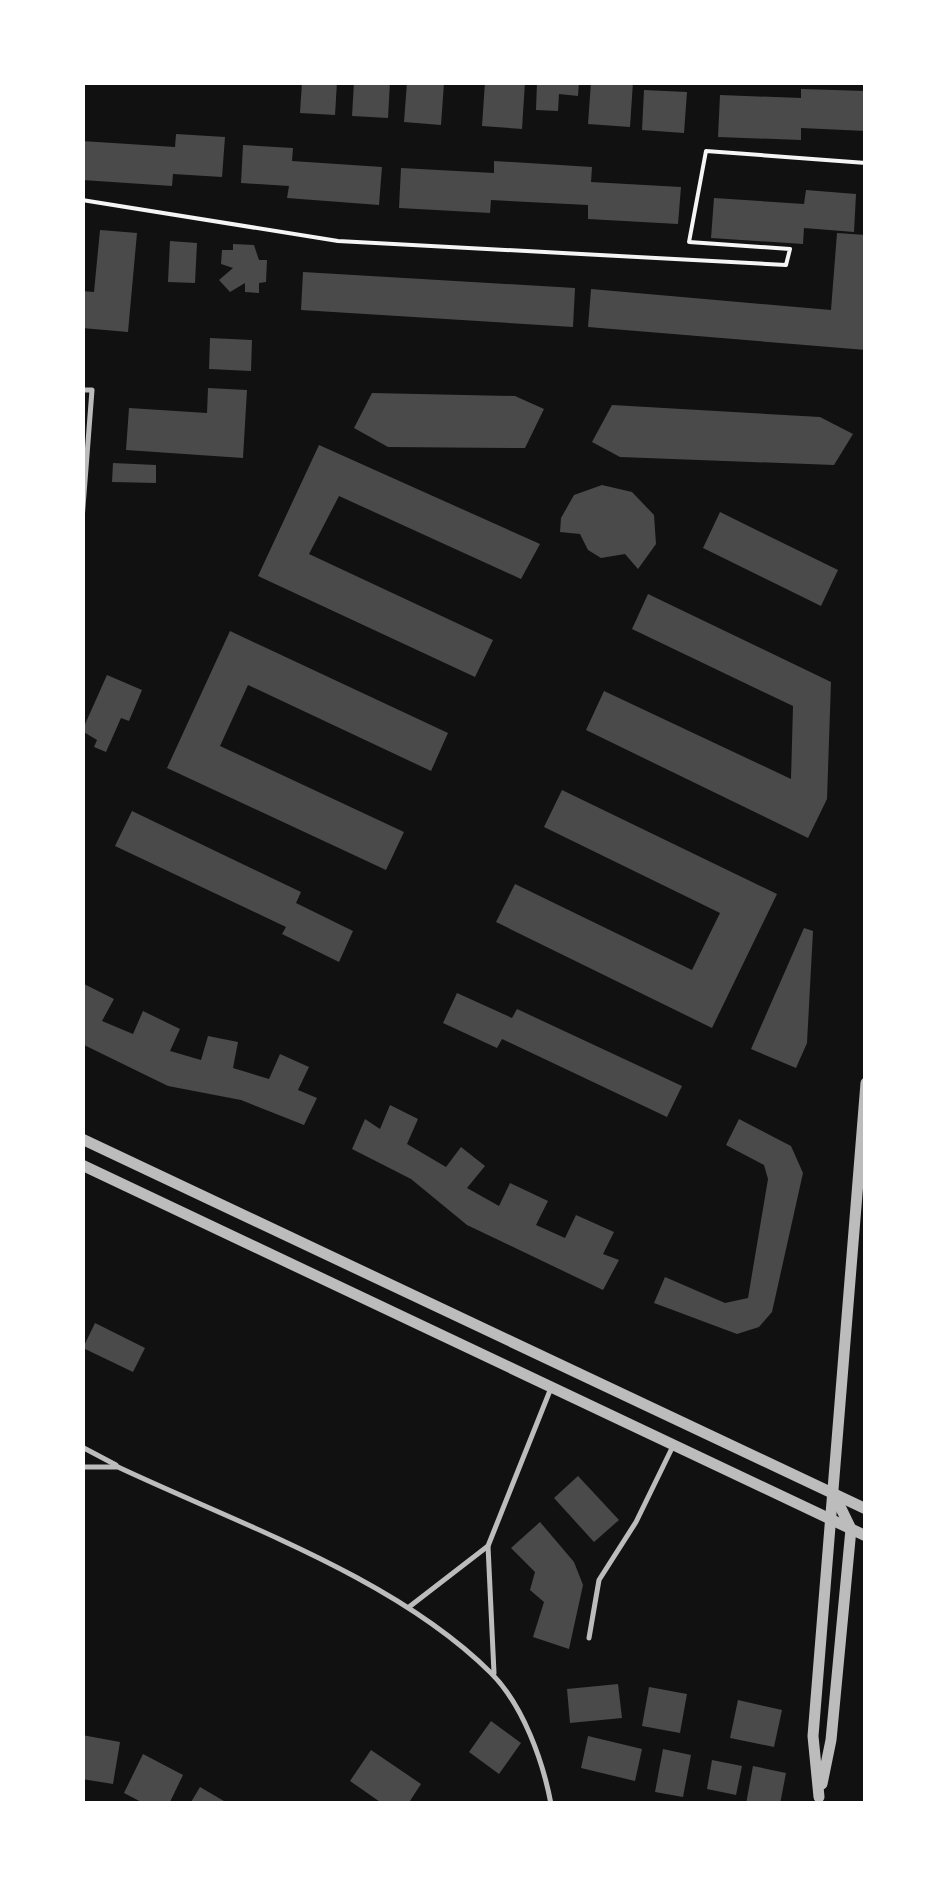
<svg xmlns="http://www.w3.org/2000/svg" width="948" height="1886" viewBox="0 0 948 1886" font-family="'Open Sans',sans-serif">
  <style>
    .building { fill: #4a4a4a }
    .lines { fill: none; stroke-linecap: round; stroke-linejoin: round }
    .path { stroke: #f5f5f5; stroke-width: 4 }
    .service { stroke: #bcbcbc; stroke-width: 5 }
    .tertiary { stroke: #bcbcbc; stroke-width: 11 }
  </style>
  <rect width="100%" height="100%" fill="#111"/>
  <!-- building -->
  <g class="building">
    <polygon points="302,82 337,82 335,115 300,113"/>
    <polygon points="354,82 390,82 388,118 352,116"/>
    <polygon points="407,82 444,83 441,125 404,122"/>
    <polygon points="485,82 525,82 522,129 482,126"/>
    <polygon points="537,82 579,82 578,96 559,94 558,111 536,110"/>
    <polygon points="591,82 633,82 630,127 588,124"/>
    <polygon points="801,89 866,91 866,131 801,128 801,140 718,137 720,95 801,98"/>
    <polygon points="644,90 687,92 684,133 642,130"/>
    <polygon points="176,134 225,137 222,177 173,174 172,186 82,180 82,141 175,147"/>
    <polygon points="243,145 293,148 292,161 382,167 379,205 287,198 289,186 241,183"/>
    <polygon points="494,161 592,167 591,182 681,187 678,224 588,219 588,205 491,200 490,213 399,208 401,168 494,173"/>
    <polygon points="806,190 856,194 854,232 804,228 803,244 711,238 714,198 804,204"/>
    <polygon points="100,230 137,233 128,332 82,328 82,291 94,292"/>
    <polygon points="837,233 866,235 866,350 588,327 591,289 831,310"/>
    <polygon points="170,241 197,243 195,283 168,282"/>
    <polygon points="233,244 254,245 259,260 267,260 266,282 259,283 259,293 245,292 245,283 230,292 219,280 233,268 221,264 222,250 233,250"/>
    <polygon points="303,272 575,288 573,327 301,310"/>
    <polygon points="210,338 252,340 251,371 209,369"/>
    <polygon points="208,388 247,390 243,458 126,450 129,408 207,413"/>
    <polygon points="372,393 515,396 544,409 525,448 388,447 354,428"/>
    <polygon points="612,405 820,417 853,434 834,465 620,457 592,442"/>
    <polygon points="319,445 540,544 521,579 339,496 309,554 493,640 475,677 258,576"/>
    <polygon points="113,463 156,465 156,483 112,482"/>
    <polygon points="602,485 632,492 654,515 656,544 638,569 625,554 601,558 588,550 580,534 560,532 561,518 574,495"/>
    <polygon points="720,512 838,570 821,606 703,548"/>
    <polygon points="648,594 831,682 827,799 808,838 586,730 604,691 791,779 793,706 632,629"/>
    <polygon points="230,631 448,733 431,771 248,685 220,746 404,832 386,870 167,768"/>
    <polygon points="107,675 142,690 129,721 121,718 106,752 94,747 97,740 82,731"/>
    <polygon points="562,790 777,894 712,1028 496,922 515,884 692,970 720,913 544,827"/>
    <polygon points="132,811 301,892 296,903 353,931 339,962 282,934 286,927 115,846"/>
    <polygon points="804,928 813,931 807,1043 796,1068 751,1049"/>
    <polygon points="82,983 114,999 102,1021 133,1034 143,1011 180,1029 170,1051 201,1060 208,1036 238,1042 233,1068 269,1079 280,1054 309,1067 298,1090 317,1098 304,1125 241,1100 168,1086 82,1044"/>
    <polygon points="457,993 512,1018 517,1009 682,1086 667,1117 502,1039 497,1048 443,1023"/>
    <polygon points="390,1105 418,1119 407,1144 446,1167 461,1147 485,1166 467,1188 499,1206 510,1183 548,1201 536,1225 565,1238 576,1215 614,1232 603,1254 619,1260 603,1290 467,1225 411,1179 352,1149 365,1119 380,1129"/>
    <polygon points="739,1119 791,1146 803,1173 772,1312 759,1327 737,1334 654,1303 665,1277 725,1303 748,1298 768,1179 764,1165 726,1145"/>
    <polygon points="95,1323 145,1348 133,1372 83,1348"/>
    <polygon points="578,1476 619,1520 594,1542 554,1498"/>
    <polygon points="540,1522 574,1562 583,1585 569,1649 533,1637 544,1602 530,1590 535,1572 511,1548"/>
    <polygon points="618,1684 622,1718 570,1723 567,1689"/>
    <polygon points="649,1687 687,1694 680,1733 642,1726"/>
    <polygon points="738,1700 782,1710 774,1747 730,1738"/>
    <polygon points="491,1721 521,1743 499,1774 469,1752"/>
    <polygon points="82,1735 120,1742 113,1784 82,1779"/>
    <polygon points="588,1736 642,1749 635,1781 581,1768"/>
    <polygon points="663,1749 691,1755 683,1797 655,1792"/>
    <polygon points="371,1750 421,1784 408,1804 383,1804 350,1781"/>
    <polygon points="143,1754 183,1775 169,1804 145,1804 124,1793"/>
    <polygon points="712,1760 742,1766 736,1795 707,1789"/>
    <polygon points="753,1766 786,1773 780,1804 746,1804"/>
    <polygon points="200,1787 229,1804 190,1804"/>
  </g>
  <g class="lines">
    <!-- path -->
    <polyline class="path" points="82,200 338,241 786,265 790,249 689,242 706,151 866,163"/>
    <!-- service -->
    <g class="service">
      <polyline points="82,390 92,390 82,520"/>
      <polyline points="82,1447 116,1465"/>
      <path d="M82,1467H118C239,1524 396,1578 491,1673C523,1705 543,1761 551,1804"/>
      <polyline points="488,1546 551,1388"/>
      <polyline points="409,1607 488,1546 494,1673"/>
      <polyline points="589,1638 599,1580 636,1522 673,1446"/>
    </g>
    <!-- tertiary -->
    <g class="tertiary">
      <polyline points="82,1139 866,1509"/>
      <polyline points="82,1165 866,1536"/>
      <polyline points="822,1784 831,1740 851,1529 834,1494"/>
      <polyline points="819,1797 813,1736 866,1083"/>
    </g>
  </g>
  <!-- border -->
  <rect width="948" height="1886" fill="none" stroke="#ffffff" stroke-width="170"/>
</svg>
